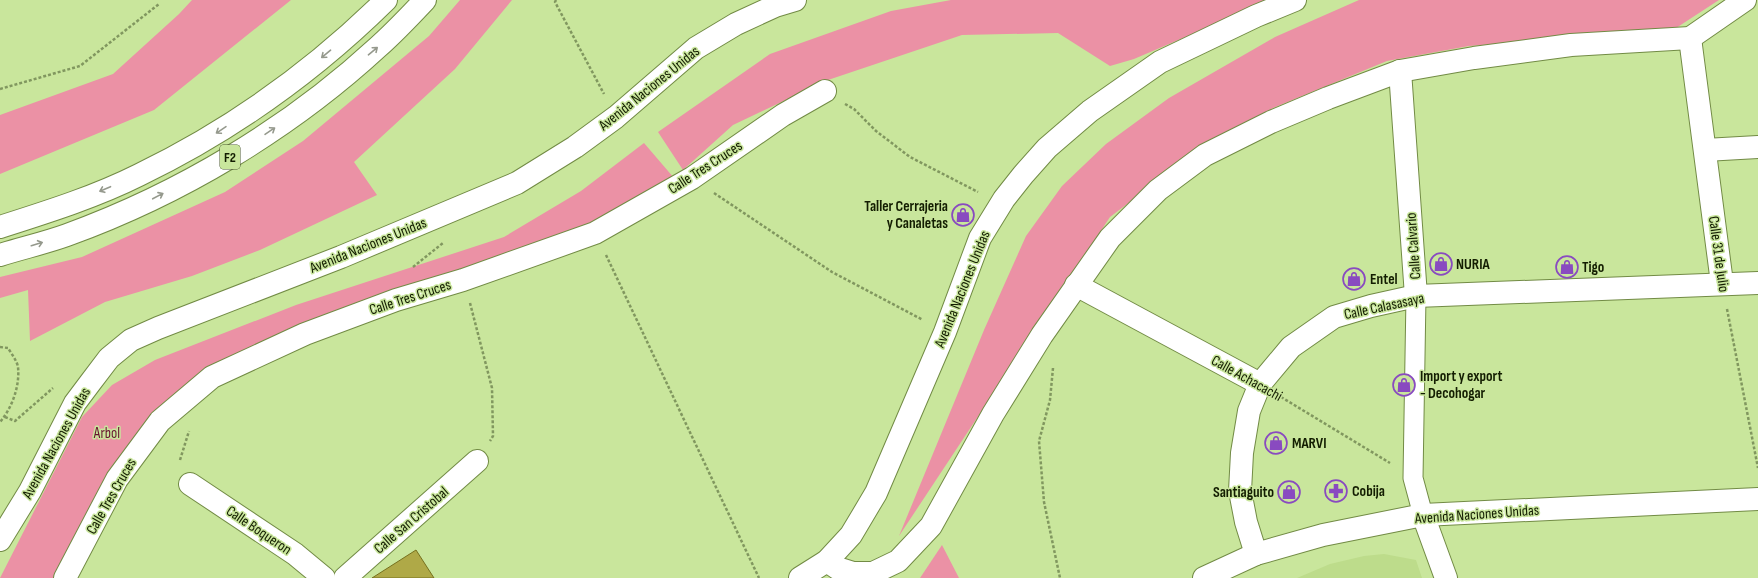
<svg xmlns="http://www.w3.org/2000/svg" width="1758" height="578" viewBox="0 0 1758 578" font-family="'Sofia Sans Condensed',sans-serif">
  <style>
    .built { fill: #bddc8b }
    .green { fill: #eb91a5 }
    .building { fill: #afa947; stroke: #76701e }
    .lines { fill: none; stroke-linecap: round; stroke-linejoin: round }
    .pedestrian-casing { stroke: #728b45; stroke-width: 21 }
    .minor-casing { stroke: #728b45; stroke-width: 24 }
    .tertiary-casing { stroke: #728b45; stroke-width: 24 }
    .motorway-casing { stroke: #728b45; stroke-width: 24 }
    .path { stroke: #81975f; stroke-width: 2.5; stroke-dasharray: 3 2; stroke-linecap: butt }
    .pedestrian { stroke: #fff; stroke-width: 19 }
    .minor { stroke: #fff; stroke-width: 22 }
    .tertiary { stroke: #fff; stroke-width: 22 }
    .motorway { stroke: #fff; stroke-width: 22 }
    .oneway { stroke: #95998d }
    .labels { text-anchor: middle; stroke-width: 3; stroke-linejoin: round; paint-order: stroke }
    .shield { fill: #c9e69c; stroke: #4a5930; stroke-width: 1 }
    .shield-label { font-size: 14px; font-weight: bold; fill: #131d01 }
    .street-label { font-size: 15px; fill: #131d01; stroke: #c9e69c }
    .poi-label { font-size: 15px; font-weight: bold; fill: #131d01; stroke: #c9e69c; text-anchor: start }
    .park-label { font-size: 15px; fill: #681230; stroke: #c9e69c }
  </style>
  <rect width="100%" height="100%" fill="#c9e69c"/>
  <!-- built -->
  <polygon class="built" points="1384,554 1416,560 1422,578 1297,578 1330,564 1364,556"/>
  <!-- green -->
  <g class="green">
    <polygon points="192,0 291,0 154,110 0,174 0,115 113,74 179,14"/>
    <polygon points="460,0 512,0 455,69 354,162 377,195 260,250 192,276 105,302 30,341 28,290 0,298 0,277 82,257 225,192 303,141 429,36"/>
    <polygon points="951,0 1272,0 1134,59 1110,66 1058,33 962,35 828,80 733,125 683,170 658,132 770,54 891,11"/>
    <polygon points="1359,0 1719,0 1673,30 1469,46 1387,61 1273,108 1177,166 1110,217 899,536 984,330 1026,236 1062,186 1106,144 1169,98 1275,37"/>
    <polygon points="644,143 680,185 530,267 309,340 185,399 61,578 0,578 82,417 112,385 155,360 296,305 504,237 581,191"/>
    <polygon points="942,545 959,578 920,578"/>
  </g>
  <!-- building -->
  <polygon class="building" points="416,550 434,578 372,578"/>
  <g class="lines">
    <!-- pedestrian casing -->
    <g class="pedestrian-casing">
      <polyline id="pedestrian" points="1416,296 1413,478 1423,515"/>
    </g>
    <!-- minor casing -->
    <g class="minor-casing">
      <g id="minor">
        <polyline points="1690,38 1722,283"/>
        <polyline points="1400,71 1416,296"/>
        <polyline points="1705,150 1758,147"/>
        <polyline points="1076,285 1260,384"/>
        <polyline points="190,484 295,554 324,578"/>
        <polyline points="1423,515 1446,578"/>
        <polyline points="0,540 30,491 75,403 90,383 109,358 131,340 158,328 341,257 517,183 575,147 616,117 696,48 736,24 775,6 795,0"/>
        <polyline points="1256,554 1246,522 1240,491 1242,453 1249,411 1260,384 1291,347 1334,317 1371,306 1416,296 1758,283"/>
        <polyline points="827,561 837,568 853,573 873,573 898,561 931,526 993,414 1042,335 1110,238 1158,190 1205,155 1271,122 1328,98 1400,71 1474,58 1571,45 1690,38 1745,0"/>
        <polyline points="65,578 117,479 160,421 212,377 305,334 396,300 463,280 595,233 692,178 783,115 825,91"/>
        <polyline points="345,578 477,461"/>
        <polyline points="800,578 827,561 851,535 876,493 945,332 980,238 1004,199 1023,175 1047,148 1090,111 1160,62 1256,16 1295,0"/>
      </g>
    </g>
    <!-- tertiary casing -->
    <g class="tertiary-casing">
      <polyline id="tertiary" points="1204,578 1256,554 1323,535 1423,515 1758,499"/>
    </g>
    <!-- motorway casing -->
    <g class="motorway-casing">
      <g id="motorway">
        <path d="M0,227C47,212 95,197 139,175C230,131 314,71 386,0"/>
        <path d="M0,255C22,248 45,243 67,235C180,194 289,129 378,47C395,32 410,16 425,0"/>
      </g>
    </g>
    <!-- path -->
    <g class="path">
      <polyline points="556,0 555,2 604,94"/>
      <polyline points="0,89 80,66 159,4"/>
      <polyline points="845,104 854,109 876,131 910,157 978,192"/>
      <polyline points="714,193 832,272 923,320"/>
      <polyline points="606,255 759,578"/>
      <polyline points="413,267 443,243"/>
      <polyline points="470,303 492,388 493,436 490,441"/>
      <polyline points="1727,309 1758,468"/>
      <path d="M0,347L8,348C11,353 17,361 18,367C20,386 12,408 0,422"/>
      <polyline points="1053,368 1050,400 1039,441 1044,502 1060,578"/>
      <polyline points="1281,397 1390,463"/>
      <polyline points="5,417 15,421 53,388"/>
      <polyline points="180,460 189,431"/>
    </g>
    <!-- pedestrian -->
    <use href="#pedestrian" class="pedestrian"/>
    <!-- minor -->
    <use href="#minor" class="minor"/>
    <!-- tertiary -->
    <use href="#tertiary" class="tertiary"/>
    <!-- motorway -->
    <use href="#motorway" class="motorway"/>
  </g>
  <!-- one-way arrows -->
  <defs><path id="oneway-shaft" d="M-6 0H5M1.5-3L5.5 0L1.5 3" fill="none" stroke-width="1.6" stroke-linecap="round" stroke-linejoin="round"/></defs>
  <g class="oneway">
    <use href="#oneway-shaft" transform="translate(373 51) rotate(-40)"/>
    <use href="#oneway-shaft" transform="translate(326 54) rotate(140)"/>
    <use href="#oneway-shaft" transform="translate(221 130) rotate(146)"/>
    <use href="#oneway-shaft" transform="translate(270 131) rotate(-34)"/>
    <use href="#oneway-shaft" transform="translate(105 189) rotate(157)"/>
    <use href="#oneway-shaft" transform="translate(158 196) rotate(-28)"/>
    <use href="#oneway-shaft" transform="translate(37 244) rotate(-17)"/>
  </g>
  <!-- icons -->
  <defs>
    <g id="shop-ring" transform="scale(1.15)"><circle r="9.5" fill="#c9e69c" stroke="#894ac0" stroke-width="1.5"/><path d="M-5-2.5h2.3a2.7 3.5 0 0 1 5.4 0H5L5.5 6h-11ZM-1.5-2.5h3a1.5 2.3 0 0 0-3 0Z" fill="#894ac0"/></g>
    <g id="pharmacy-ring" transform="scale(1.15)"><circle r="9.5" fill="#c9e69c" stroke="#894ac0" stroke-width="1.5"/><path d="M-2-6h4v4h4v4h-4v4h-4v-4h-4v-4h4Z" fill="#894ac0"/></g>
  </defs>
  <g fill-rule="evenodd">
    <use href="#shop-ring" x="963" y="215"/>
    <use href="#shop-ring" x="1441" y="264"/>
    <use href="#shop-ring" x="1567" y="267"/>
    <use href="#shop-ring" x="1354" y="279"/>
    <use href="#shop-ring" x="1404" y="385"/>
    <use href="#shop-ring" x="1276" y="443"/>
    <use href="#pharmacy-ring" x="1336" y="491"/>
    <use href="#shop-ring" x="1289" y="492"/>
  </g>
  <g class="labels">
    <!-- shield labels -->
    <rect class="shield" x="220" y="145" width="20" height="24" rx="3"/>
    <g class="shield-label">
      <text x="230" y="162">F2</text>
    </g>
    <!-- street labels -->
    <g class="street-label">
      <text transform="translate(649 88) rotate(-39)" y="5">Avenida Naciones Unidas</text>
      <text transform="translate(705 167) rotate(-33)" y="5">Calle Tres Cruces</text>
      <text transform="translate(368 245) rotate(-22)" y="5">Avenida Naciones Unidas</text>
      <text transform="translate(1413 246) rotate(-94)" y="5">Calle Calvario</text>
      <text transform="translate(1719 254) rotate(82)" y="5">Calle 31 de Julio</text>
      <text transform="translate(962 289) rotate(-68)" y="5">Avenida Naciones Unidas</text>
      <text transform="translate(410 297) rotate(-18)" y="5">Calle Tres Cruces</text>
      <text transform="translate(1384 306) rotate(-12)" y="5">Calle Calasasaya</text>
      <text transform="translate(1247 378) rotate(29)" y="5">Calle Achacachi</text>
      <text transform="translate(56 443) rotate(-61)" y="5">Avenida Naciones Unidas</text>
      <text transform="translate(111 496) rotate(-60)" y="5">Calle Tres Cruces</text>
      <text transform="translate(1477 514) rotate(-4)" y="5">Avenida Naciones Unidas</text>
      <text transform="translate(411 520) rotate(-41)" y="5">Calle San Cristobal</text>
      <text transform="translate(259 530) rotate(34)" y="5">Calle Boqueron</text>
    </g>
    <!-- poi labels -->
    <g class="poi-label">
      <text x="948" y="211" text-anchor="end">Taller Cerrajeria<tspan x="948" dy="17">y Canaletas</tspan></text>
      <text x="1456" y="269">NURIA</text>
      <text x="1582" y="272">Tigo</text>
      <text x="1370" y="284">Entel</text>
      <text x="1420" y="381">Import y export<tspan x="1420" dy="17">- Decohogar</tspan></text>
      <text x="1292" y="448">MARVI</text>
      <text x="1352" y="496">Cobija</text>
      <text x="1274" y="497" text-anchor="end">Santiaguito</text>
    </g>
    <!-- park labels -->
    <g class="park-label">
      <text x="107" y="438">Arbol</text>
    </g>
  </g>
</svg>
